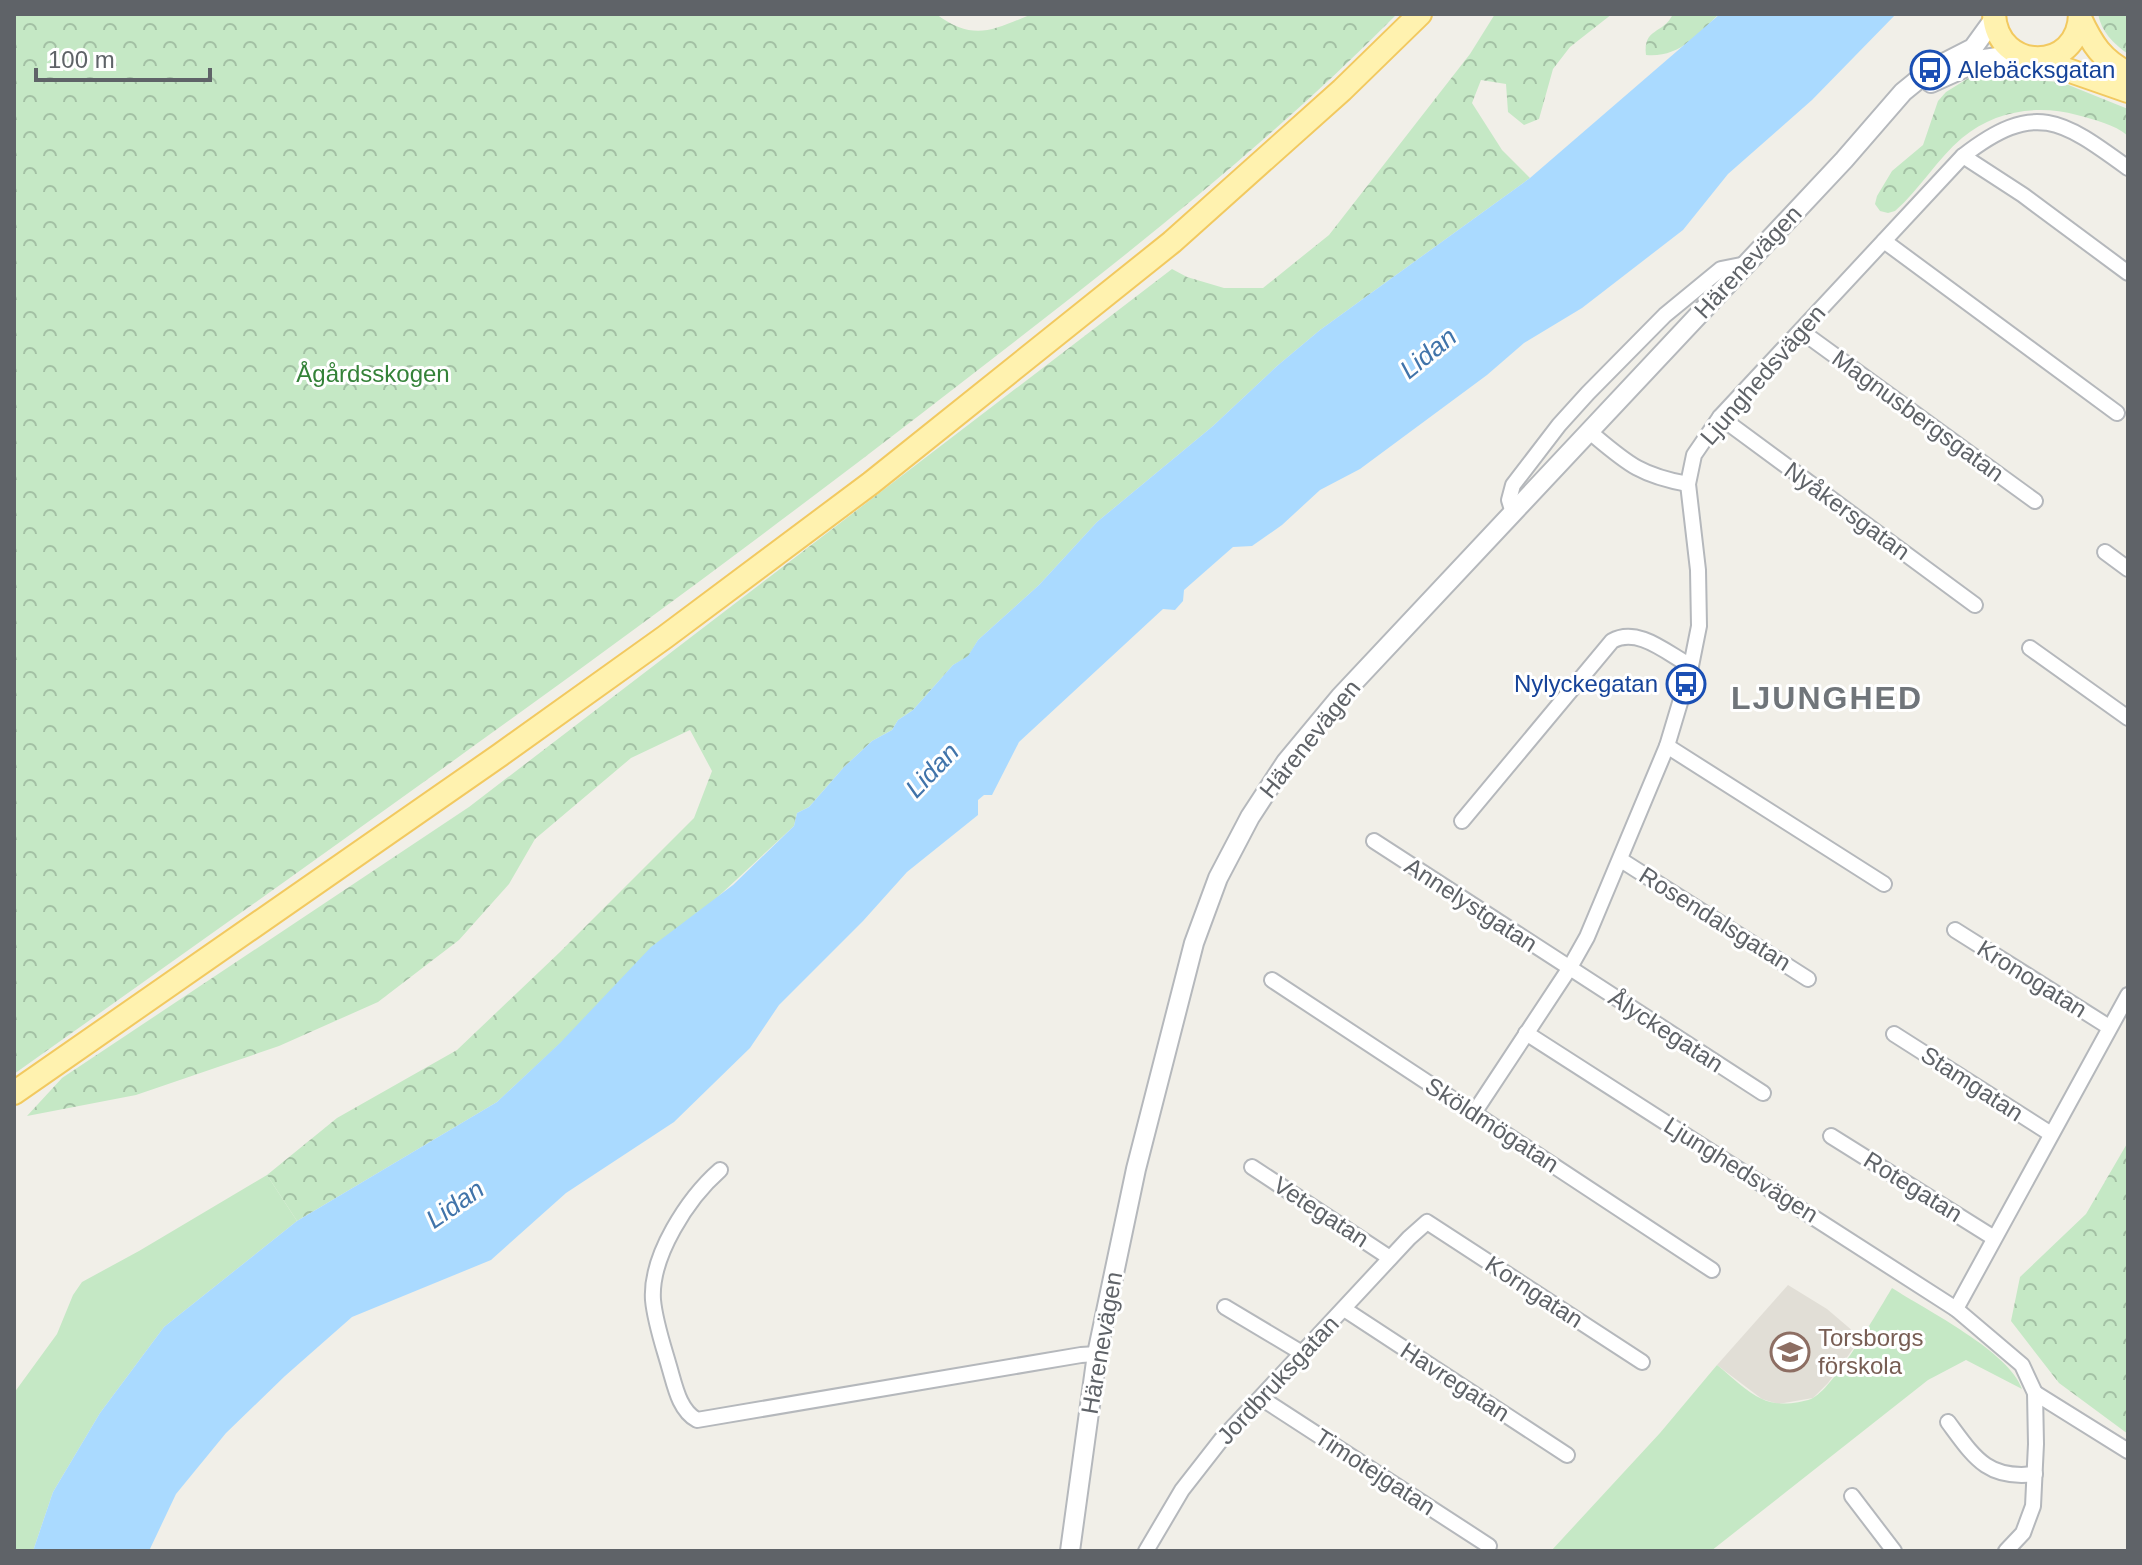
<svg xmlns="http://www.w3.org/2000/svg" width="2142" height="1565" viewBox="0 0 2142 1565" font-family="Arial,sans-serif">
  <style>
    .education { fill: #e1ded6 }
    .green { fill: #c5e8c5 }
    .forest { fill: url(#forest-crowns) }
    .water { fill: #aadaff }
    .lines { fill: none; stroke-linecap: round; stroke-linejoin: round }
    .minor-casing { stroke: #b5b8bc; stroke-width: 18 }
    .tertiary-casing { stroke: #b5b8bc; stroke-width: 22 }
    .primary-casing { stroke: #f2c960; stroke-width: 26 }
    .minor { stroke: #fff; stroke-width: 14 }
    .tertiary { stroke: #fff; stroke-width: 18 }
    .primary { stroke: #fff2af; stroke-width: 22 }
    .labels { text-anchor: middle; stroke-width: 6; stroke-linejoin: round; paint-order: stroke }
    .transit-label { font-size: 24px; fill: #164399; stroke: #fff; text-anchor: start }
    .street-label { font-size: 24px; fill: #5f6368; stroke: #fff }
    .park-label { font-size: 24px; fill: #348238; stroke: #fff }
    .education-label { font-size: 24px; fill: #785e54; stroke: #fff; text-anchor: start }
    .water-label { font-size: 26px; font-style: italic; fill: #4174aa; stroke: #fff }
    .district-label { font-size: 32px; font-weight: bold; letter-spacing: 2px; fill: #70757a; stroke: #fff }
  </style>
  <defs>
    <pattern id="forest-crowns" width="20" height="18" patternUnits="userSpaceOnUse" patternTransform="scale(2)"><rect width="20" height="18" fill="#c5e8c5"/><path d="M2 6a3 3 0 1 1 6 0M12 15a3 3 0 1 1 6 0" fill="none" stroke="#a3c0a4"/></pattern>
  </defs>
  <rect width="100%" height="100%" fill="#f1efe8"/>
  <!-- education -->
  <polygon class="education" points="1788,1285 1827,1309 1861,1338 1828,1383 1813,1398 1778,1404 1762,1399 1717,1365"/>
  <!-- green -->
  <g class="green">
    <polygon points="267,1175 297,1221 164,1327 100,1413 53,1492 33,1551 14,1551 14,1393 57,1334 73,1295 82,1282 139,1251"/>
    <path d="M1892,1288C1926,1310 2010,1352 2022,1389L1966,1360L1928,1380L1711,1551H1551L1660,1433L1717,1365C1731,1376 1746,1392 1762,1399C1775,1406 1797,1404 1811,1399C1833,1390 1878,1311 1892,1288Z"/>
  </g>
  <!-- forest -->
  <g class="forest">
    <path d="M14,14H936C974,42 993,30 1032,14H1397C1251,162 1085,287 921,414C625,642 319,857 14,1074Z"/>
    <polygon points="1495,14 1612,14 1570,47 1553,69 1539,119 1524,125 1508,112 1506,84 1481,80 1472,103 1502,150 1530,178 1320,330 1277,366 1213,426 1097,522 1039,585 978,640 968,657 953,665 913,710 898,720 892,730 872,741 844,767 809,807 797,813 794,826 497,1102 297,1221 267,1175 337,1118 457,1050 560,952 694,818 712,771 690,730 631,758 535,839 509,884 459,940 378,1002 279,1046 136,1095 27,1116 62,1078 469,807 1172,269 1187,277 1224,288 1263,288 1329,235 1470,54"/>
    <path d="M1673,14H1719C1697,35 1679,58 1646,55C1643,27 1663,35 1673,14Z"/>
    <path d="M2098,14H2128V54C2113,43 2102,33 2098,14Z"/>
    <path d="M1995,67H2017L2029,80L2061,82L2128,109V136C2114,124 2095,120 2077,115C2037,104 1994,111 1962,138C1937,159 1920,189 1895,211L1888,213L1880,211L1875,204L1877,196L1892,171L1923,145L1938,101L1946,92L1980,71Z"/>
    <polygon points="2128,1142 2128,1434 2059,1383 2011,1321 2020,1277 2086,1214"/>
  </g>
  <!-- water -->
  <polygon class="water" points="1720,14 1896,14 1812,100 1728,174 1683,230 1582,308 1524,343 1487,375 1360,469 1320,490 1282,525 1252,546 1233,547 1184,590 1183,601 1175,610 1163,609 1019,742 992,795 984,795 978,800 978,815 907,872 863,921 779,1005 750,1048 674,1122 566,1193 491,1260 352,1317 285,1376 226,1433 176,1494 149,1551 33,1551 53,1492 100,1413 164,1327 297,1221 497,1102 561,1042 651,947 733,885 794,826 797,813 809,807 844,767 872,741 892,730 898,720 913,710 953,665 968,656 978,640 1039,585 1097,522 1213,426 1277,366 1320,330 1530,178"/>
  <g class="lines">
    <!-- minor casing -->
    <g class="minor-casing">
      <g id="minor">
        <polyline points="1963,156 2023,195 2128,273"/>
        <polyline points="1884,241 2117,413"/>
        <polyline points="1801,331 2035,501"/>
        <polyline points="1720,417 1975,605"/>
        <path d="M1590,432C1627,463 1639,475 1688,484"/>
        <polyline points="1513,513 1509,500 1513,485 1559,425 1588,393 1665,315 1721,269 1746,264"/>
        <polyline points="2105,552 2128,569"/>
        <polyline points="2030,648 2128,718"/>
        <polyline points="1667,746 1884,884"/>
        <path d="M1462,821L1612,641C1638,626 1668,654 1691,666"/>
        <polyline points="1374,841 1763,1093"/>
        <polyline points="1621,860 1808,979"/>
        <polyline points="1955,930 2109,1027"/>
        <polyline points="1272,980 1712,1270"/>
        <polyline points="1526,1033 1956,1309 2022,1365 2035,1393 2036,1444 2033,1506 2023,1533 2006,1551"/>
        <polyline points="1894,1034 2051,1134"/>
        <path d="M1474,1113L1569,969L1587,937L1667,746L1691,666L1699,626L1698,570L1688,484L1694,455L1720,417L1963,156C2035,100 2062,120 2128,168"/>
        <polyline points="1831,1136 1994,1238"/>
        <polyline points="1252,1167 1390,1258"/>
        <path d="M720,1170C688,1198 650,1256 653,1300C655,1322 663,1345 669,1366C675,1386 679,1410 697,1420L1081,1355L1097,1354"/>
        <polyline points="1225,1307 1302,1353"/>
        <polyline points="1344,1309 1567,1455"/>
        <polyline points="1956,1309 2128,995"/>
        <polyline points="2035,1393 2128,1451"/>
        <polyline points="1261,1398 1489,1546"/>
        <path d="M1948,1422C1974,1457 1987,1480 2035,1474"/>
        <polyline points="1852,1496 1894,1551"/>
        <polyline points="1146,1551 1182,1490 1221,1440 1409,1238 1427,1222 1642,1362"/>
      </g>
    </g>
    <!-- tertiary casing -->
    <g class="tertiary-casing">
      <g id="tertiary">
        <polyline points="1931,83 1984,59 2019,54"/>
        <polyline points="1070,1551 1097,1354 1136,1169 1194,943 1218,878 1250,817 1286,762 1340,697 1844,160 1903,92 1930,70 1973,48 1994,19"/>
      </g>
    </g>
    <!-- primary casing -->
    <g class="primary-casing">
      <g id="primary">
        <path d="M1994,14C1997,73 2079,73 2080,14"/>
        <path d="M2080,18C2092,44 2102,60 2128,73"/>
        <polyline points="2044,58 2059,67 2128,91"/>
        <polyline points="14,1093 500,755 665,637 871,483 1172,242 1342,90 1420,14"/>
      </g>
    </g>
    <!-- minor -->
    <use href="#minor" class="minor"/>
    <!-- tertiary -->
    <use href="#tertiary" class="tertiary"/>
    <!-- primary -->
    <use href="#primary" class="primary"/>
  </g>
  <!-- icons -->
  <defs>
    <g id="bus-ring" transform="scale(2)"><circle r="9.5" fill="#fff" stroke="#1a4fb4" stroke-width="1.5"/><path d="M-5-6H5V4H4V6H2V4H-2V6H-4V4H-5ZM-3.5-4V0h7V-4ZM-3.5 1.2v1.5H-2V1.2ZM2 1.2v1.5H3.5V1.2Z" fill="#1a4fb4"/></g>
    <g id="school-ring" transform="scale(2)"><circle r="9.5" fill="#fff" stroke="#8d6e63" stroke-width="1.5"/><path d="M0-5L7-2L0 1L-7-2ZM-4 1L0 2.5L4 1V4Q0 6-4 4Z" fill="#8d6e63"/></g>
  </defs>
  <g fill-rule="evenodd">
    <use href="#bus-ring" x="1930" y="70"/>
    <use href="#bus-ring" x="1686" y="684"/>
    <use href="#school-ring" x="1790" y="1352"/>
  </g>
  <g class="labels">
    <!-- transit labels -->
    <g class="transit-label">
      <text x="1958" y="78">Alebäcksgatan</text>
      <text x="1658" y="692" text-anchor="end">Nylyckegatan</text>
    </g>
    <!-- street labels -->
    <g class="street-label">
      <text transform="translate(1748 262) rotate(-47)" y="8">Härenevägen</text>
      <text transform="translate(1763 375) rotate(-49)" y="8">Ljunghedsvägen</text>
      <text transform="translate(1918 416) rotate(36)" y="8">Magnusbergsgatan</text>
      <text transform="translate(1847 511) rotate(36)" y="8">Nyåkersgatan</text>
      <text transform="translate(1310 739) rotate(-51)" y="8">Härenevägen</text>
      <text transform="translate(1471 905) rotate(33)" y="8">Annelystgatan</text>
      <text transform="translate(1715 919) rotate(32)" y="8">Rosendalsgatan</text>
      <text transform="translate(2032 979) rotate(32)" y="8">Kronogatan</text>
      <text transform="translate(1666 1031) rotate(33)" y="8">Ålyckegatan</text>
      <text transform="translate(1972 1084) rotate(33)" y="8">Stamgatan</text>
      <text transform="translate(1492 1125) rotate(33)" y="8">Sköldmögatan</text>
      <text transform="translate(1741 1170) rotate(32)" y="8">Ljunghedsvägen</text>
      <text transform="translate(1913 1187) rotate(32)" y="8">Rotegatan</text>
      <text transform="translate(1321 1212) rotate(33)" y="8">Vetegatan</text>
      <text transform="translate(1534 1292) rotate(33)" y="8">Korngatan</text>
      <text transform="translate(1102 1343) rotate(-80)" y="8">Härenevägen</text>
      <text transform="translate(1278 1380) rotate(-47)" y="8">Jordbruksgatan</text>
      <text transform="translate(1455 1382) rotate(33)" y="8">Havregatan</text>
      <text transform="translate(1375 1472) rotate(33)" y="8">Timotejgatan</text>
    </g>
    <!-- park labels -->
    <g class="park-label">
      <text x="373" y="382">Ågårdsskogen</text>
    </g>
    <!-- education labels -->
    <g class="education-label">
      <text x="1818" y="1346">Torsborgs<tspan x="1818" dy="28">förskola</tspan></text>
    </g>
    <!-- water labels -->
    <g class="water-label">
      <text transform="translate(1428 353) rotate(-39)" y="9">Lidan</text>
      <text transform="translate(932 770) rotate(-46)" y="9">Lidan</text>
      <text transform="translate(455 1204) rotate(-35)" y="9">Lidan</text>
    </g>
    <!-- district labels -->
    <g class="district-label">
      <text x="1827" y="709">LJUNGHED</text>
    </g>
  </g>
  <!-- border -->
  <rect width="2142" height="1565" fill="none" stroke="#5f6368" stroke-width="32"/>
  <!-- scale -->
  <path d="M36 68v12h174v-12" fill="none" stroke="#5f6368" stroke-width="4"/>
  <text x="48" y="68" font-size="24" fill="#5f6368" stroke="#ffffff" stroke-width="6" paint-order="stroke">100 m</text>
</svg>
